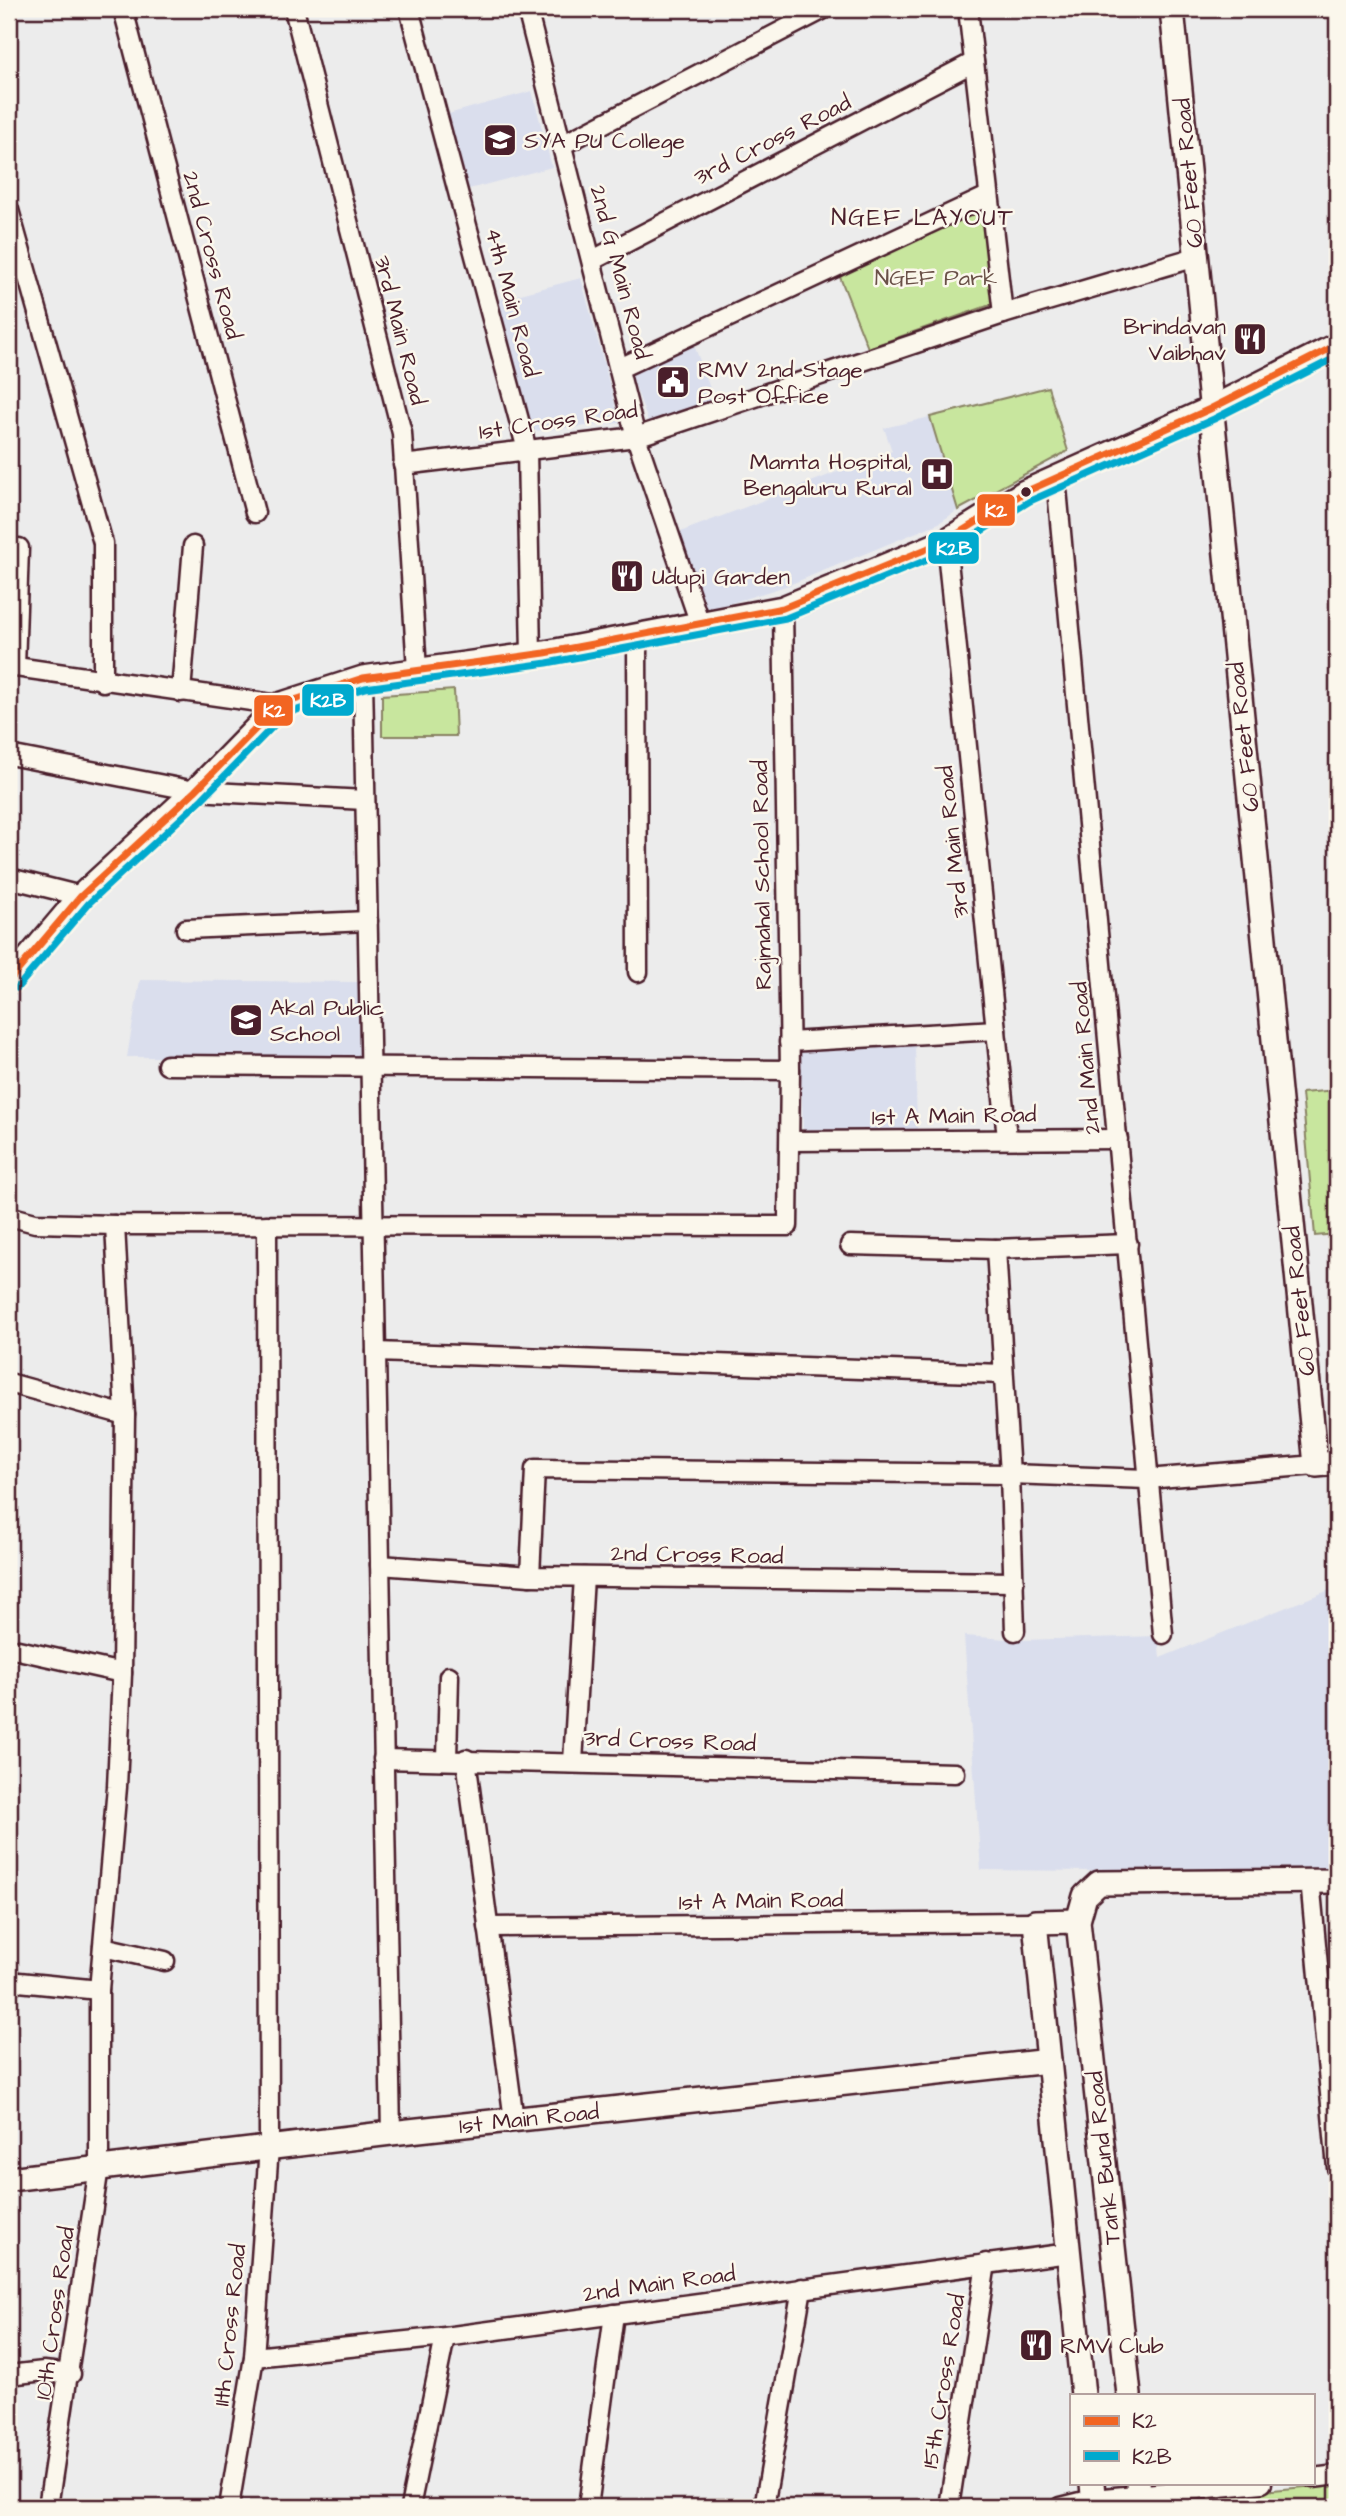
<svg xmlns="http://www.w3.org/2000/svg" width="1346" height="2516" viewBox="0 0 1346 2516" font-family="'Architects Daughter',sans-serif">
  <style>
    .built { fill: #dadeed }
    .green { fill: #c8e69e; stroke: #898264; stroke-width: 2 }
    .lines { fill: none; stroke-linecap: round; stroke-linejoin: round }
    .minor-casing { stroke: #4a1f2b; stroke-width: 23 }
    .tertiary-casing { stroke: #4a1f2b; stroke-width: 28 }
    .minor { stroke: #fbf7ec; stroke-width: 18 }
    .tertiary { stroke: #fbf7ec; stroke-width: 23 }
    .bus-1-casing { stroke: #fbf7ec; stroke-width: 12 }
    .bus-2-casing { stroke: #fbf7ec; stroke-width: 12 }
    .bus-1 { stroke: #f26522; stroke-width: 7 }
    .bus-2 { stroke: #00a9ce; stroke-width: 7 }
    .bus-dot { fill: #4a1f2b; stroke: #fbf7ec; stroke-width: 2.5 }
    .labels { text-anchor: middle; stroke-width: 5; stroke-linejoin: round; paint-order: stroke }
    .street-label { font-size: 23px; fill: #4a1f2b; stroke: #fbf7ec }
    .poi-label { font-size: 23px; fill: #4a1f2b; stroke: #fbf7ec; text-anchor: start }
    .park-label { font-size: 23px; fill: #6a5148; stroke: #fbf7ec }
    .neighbourhood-label { font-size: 24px; letter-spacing: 2px; fill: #4a1f2b; stroke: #fbf7ec }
    .line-badge { stroke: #fbf7ec; stroke-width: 2.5 }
    .badge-label { font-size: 19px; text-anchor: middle; font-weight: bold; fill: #fff }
  </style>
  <rect width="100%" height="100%" fill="#ececec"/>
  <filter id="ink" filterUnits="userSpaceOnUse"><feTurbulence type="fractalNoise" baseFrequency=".0143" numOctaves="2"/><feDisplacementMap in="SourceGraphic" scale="14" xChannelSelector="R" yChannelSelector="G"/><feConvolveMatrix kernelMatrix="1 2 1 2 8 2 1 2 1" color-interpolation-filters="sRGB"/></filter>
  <g filter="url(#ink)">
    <!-- built -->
    <g class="built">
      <polygon points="532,91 552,167 469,189 448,114"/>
      <polygon points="581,278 620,423 533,431 498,300"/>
      <polygon points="693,342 715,402 650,427 629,369"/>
      <polygon points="930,417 958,510 939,523 789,585 703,612 675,534 892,451 884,428"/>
      <polygon points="140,980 358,982 359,1058 127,1057"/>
      <polygon points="915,1043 917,1129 803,1132 800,1046"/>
      <polygon points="1337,1587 1337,1873 981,1870 964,1636 1021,1640 1158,1636 1160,1658"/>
    </g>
    <!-- green -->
    <g class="green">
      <polygon points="981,208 993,304 868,348 838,272"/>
      <polygon points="1048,387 1068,451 958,510 930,417"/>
      <polygon points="454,690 456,736 382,736 382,695"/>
      <polygon points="1337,1090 1337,1234 1315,1236 1302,1093"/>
      <polygon points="1337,2484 1337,2507 1169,2507 1168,2500"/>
    </g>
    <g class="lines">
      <!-- minor casing -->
      <g class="minor-casing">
        <g id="minor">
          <polyline points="123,9 255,513"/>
          <polyline points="294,9 402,433 417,670"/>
          <polyline points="409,9 527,450 531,655"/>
          <polyline points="527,9 636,437 700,624"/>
          <polyline points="968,9 1003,314"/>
          <polyline points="562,145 824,9"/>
          <polyline points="9,210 103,543 103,682"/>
          <polyline points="593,260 974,62"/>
          <polyline points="620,368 988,196"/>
          <polyline points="403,465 636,437 1003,314 1196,257"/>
          <polyline points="1056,478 1163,1634"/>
          <polyline points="946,541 1007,1138"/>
          <polyline points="637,635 638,972"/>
          <polyline points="9,666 279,705"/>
          <polyline points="15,667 19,548"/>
          <polyline points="363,678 391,2133"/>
          <polyline points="181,692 193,546"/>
          <polyline points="9,755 195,791 365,800"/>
          <polyline points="9,878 81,896"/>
          <polyline points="186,929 368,921"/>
          <polyline points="789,1042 996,1030"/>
          <polyline points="167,1065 790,1070"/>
          <polyline points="790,1141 1118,1139"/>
          <polyline points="9,1216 35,1223 115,1225 788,1226 790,1070 783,608"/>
          <polyline points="850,1245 996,1249 1128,1244"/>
          <polyline points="996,1249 1010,1474 1015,1631"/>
          <polyline points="376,1352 1003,1374"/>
          <polyline points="9,1383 125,1415"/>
          <polyline points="380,1565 530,1576 1014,1582"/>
          <polyline points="530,1576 535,1469 1010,1474 1147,1479 1316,1465"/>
          <polyline points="9,1648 122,1673"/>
          <polyline points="383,1759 955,1773"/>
          <polyline points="447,1759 449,1676"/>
          <polyline points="466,1759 514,2120"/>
          <polyline points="573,1762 584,1577"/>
          <polyline points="1310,1880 1337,2168"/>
          <polyline points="488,1927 1035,1922"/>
          <polyline points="103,1947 165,1961"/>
          <polyline points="9,1981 99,1990"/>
          <polyline points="254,2357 445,2337 1069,2253"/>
          <polyline points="9,2375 44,2371 71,2374"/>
          <polyline points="1313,2478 1337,2475"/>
          <polyline points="48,2507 99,2167 99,1990 117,1787 122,1673 125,1415 115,1225"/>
          <polyline points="229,2507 254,2357 269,2147 267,1225"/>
          <polyline points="410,2507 445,2337"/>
          <polyline points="588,2507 614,2314"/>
          <polyline points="764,2507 802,2288"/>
          <polyline points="949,2507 986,2263"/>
          <polyline points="1061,2507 1093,2499 1262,2483"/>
        </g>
      </g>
      <!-- tertiary casing -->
      <g class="tertiary-casing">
        <g id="tertiary">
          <polyline points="1172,9 1316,1465 1337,1463"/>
          <polyline points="9,981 81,896 195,791 279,705 363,678 545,653 783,608 946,541 1025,492 1210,409 1337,345"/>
          <polyline points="1078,1921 1035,1922 1083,2395"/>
          <polyline points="9,2179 391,2133 1049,2061"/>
          <polyline points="1129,2395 1078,1921 1085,1896 1099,1883 1337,1881"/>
          <polyline points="1092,2483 1094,2507"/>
          <polyline points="1138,2483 1141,2507"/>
        </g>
      </g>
      <!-- minor -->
      <use href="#minor" class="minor"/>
      <!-- tertiary -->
      <use href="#tertiary" class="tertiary"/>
      <!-- bus-1 casing -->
      <g class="bus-1-casing">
        <polyline id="bus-1" points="9,981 81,896 195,791 279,705 363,678 545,653 783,608 946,541 1025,492 1210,409 1337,345"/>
      </g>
      <!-- bus-2 casing -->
      <g class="bus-2-casing">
        <polyline id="bus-2" points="17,988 89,903 202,799 285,714 365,688 547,663 786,618 951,550 1030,501 1214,419 1337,357"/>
      </g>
      <!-- bus-1 -->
      <use href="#bus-1" class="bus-1"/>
      <!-- bus-2 -->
      <use href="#bus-2" class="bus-2"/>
    </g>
  </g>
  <!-- icons -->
  <defs>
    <g id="university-square" transform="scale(1.75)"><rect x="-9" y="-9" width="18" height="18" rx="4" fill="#4a1f2b" stroke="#fbf7ec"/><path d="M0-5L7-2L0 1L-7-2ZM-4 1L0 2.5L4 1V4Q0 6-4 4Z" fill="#fff"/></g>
    <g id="restaurant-square" transform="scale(1.75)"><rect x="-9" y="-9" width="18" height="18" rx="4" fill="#4a1f2b" stroke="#fbf7ec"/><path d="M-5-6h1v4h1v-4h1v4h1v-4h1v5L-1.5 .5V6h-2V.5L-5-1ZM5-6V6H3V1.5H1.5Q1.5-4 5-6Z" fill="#fff"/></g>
    <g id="civic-square" transform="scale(1.75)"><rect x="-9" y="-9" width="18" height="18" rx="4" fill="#4a1f2b" stroke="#fbf7ec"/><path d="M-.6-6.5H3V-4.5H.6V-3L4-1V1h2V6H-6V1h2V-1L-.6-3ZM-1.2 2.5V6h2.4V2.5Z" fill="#fff"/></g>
    <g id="hospital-square" transform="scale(1.75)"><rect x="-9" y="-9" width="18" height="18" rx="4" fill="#4a1f2b" stroke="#fbf7ec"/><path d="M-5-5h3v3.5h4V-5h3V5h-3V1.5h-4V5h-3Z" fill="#fff"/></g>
    <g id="school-square" transform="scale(1.75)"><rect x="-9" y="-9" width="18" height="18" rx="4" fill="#4a1f2b" stroke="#fbf7ec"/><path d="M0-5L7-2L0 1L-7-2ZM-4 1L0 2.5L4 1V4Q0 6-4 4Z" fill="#fff"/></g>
  </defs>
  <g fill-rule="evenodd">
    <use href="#university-square" x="500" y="140"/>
    <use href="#restaurant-square" x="1250" y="339"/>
    <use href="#civic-square" x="673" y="382"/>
    <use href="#hospital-square" x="937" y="474"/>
    <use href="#restaurant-square" x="627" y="576"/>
    <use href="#school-square" x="246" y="1020"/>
    <use href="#restaurant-square" x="1036" y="2345"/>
  </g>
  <!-- markers -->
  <circle class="bus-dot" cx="1026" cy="492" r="6"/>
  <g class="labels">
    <!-- street labels -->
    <g class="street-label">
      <text transform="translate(772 139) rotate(-27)" y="8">3rd Cross Road</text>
      <text transform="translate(1188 173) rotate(-95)" y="8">60 Feet Road</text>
      <text transform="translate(213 255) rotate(75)" y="8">2nd Cross Road</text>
      <text transform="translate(621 272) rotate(75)" y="8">2nd G Main Road</text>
      <text transform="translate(513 302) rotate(75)" y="8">4th Main Road</text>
      <text transform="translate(401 330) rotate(76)" y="8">3rd Main Road</text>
      <text transform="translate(558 420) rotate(-8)" y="8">1st Cross Road</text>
      <text transform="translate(1243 737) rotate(-96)" y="8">60 Feet Road</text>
      <text transform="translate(952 842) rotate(-96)" y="8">3rd Main Road</text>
      <text transform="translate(761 875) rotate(-91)" y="8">Rajmahal School Road</text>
      <text transform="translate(1085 1058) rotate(-95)" y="8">2nd Main Road</text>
      <text transform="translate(954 1115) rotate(-1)" y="8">1st A Main Road</text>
      <text transform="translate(1299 1301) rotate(-96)" y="8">60 Feet Road</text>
      <text transform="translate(697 1554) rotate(1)" y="8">2nd Cross Road</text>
      <text transform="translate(670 1740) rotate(2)" y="8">3rd Cross Road</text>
      <text transform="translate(761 1900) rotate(-1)" y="8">1st A Main Road</text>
      <text transform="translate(529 2118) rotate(-6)" y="8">1st Main Road</text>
      <text transform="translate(1103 2158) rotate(-96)" y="8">Tank Bund Road</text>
      <text transform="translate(659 2283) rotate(-8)" y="8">2nd Main Road</text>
      <text transform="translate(54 2313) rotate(-82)" y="8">10th Cross Road</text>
      <text transform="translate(229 2325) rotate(-84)" y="8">11th Cross Road</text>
      <text transform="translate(943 2381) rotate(-81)" y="8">15th Cross Road</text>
    </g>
    <!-- poi labels -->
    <g class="poi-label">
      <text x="524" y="148">SYA PU College</text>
      <text x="1226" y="334" text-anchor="end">Brindavan<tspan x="1226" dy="26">Vaibhav</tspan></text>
      <text x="698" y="377">RMV 2nd Stage<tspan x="698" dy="26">Post Office</tspan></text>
      <text x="912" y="469" text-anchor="end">Mamta Hospital,<tspan x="912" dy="26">Bengaluru Rural</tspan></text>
      <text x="652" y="584">Udupi Garden</text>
      <text x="270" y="1015">Akal Public<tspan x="270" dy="26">School</tspan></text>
      <text x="1060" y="2353">RMV Club</text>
    </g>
    <!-- park labels -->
    <g class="park-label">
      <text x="936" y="285">NGEF Park</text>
    </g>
    <!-- neighbourhood labels -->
    <g class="neighbourhood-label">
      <text x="923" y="225">NGEF LAYOUT</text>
    </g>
  </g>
  <g class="line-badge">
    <rect x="976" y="493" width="40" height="34" rx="7" fill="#f26522"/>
    <rect x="927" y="531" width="53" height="34" rx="7" fill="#00a9ce"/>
    <rect x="301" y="683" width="54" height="34" rx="7" fill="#00a9ce"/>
    <rect x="253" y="694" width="41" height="33" rx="7" fill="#f26522"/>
  </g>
  <g class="badge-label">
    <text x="996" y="517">K2</text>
    <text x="954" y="555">K2B</text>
    <text x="328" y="707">K2B</text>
    <text x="274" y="717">K2</text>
  </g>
  <!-- margin -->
  <rect width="1346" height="2516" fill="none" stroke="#fbf7ec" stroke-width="35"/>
  <rect x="18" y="18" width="1311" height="2481" fill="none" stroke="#4a1f2b" stroke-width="2.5" filter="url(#ink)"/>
  <!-- legend -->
  <rect x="1070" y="2394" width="245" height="91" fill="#fbf7ec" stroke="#b4a19f" stroke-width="2"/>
  <rect x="1084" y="2416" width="35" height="10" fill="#f26522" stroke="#b4a19f" stroke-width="2"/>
  <text x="1132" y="2428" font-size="21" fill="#4a1f2b">K2</text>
  <rect x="1084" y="2451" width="35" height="10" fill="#00a9ce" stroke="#b4a19f" stroke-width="2"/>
  <text x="1132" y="2464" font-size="21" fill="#4a1f2b">K2B</text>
</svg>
